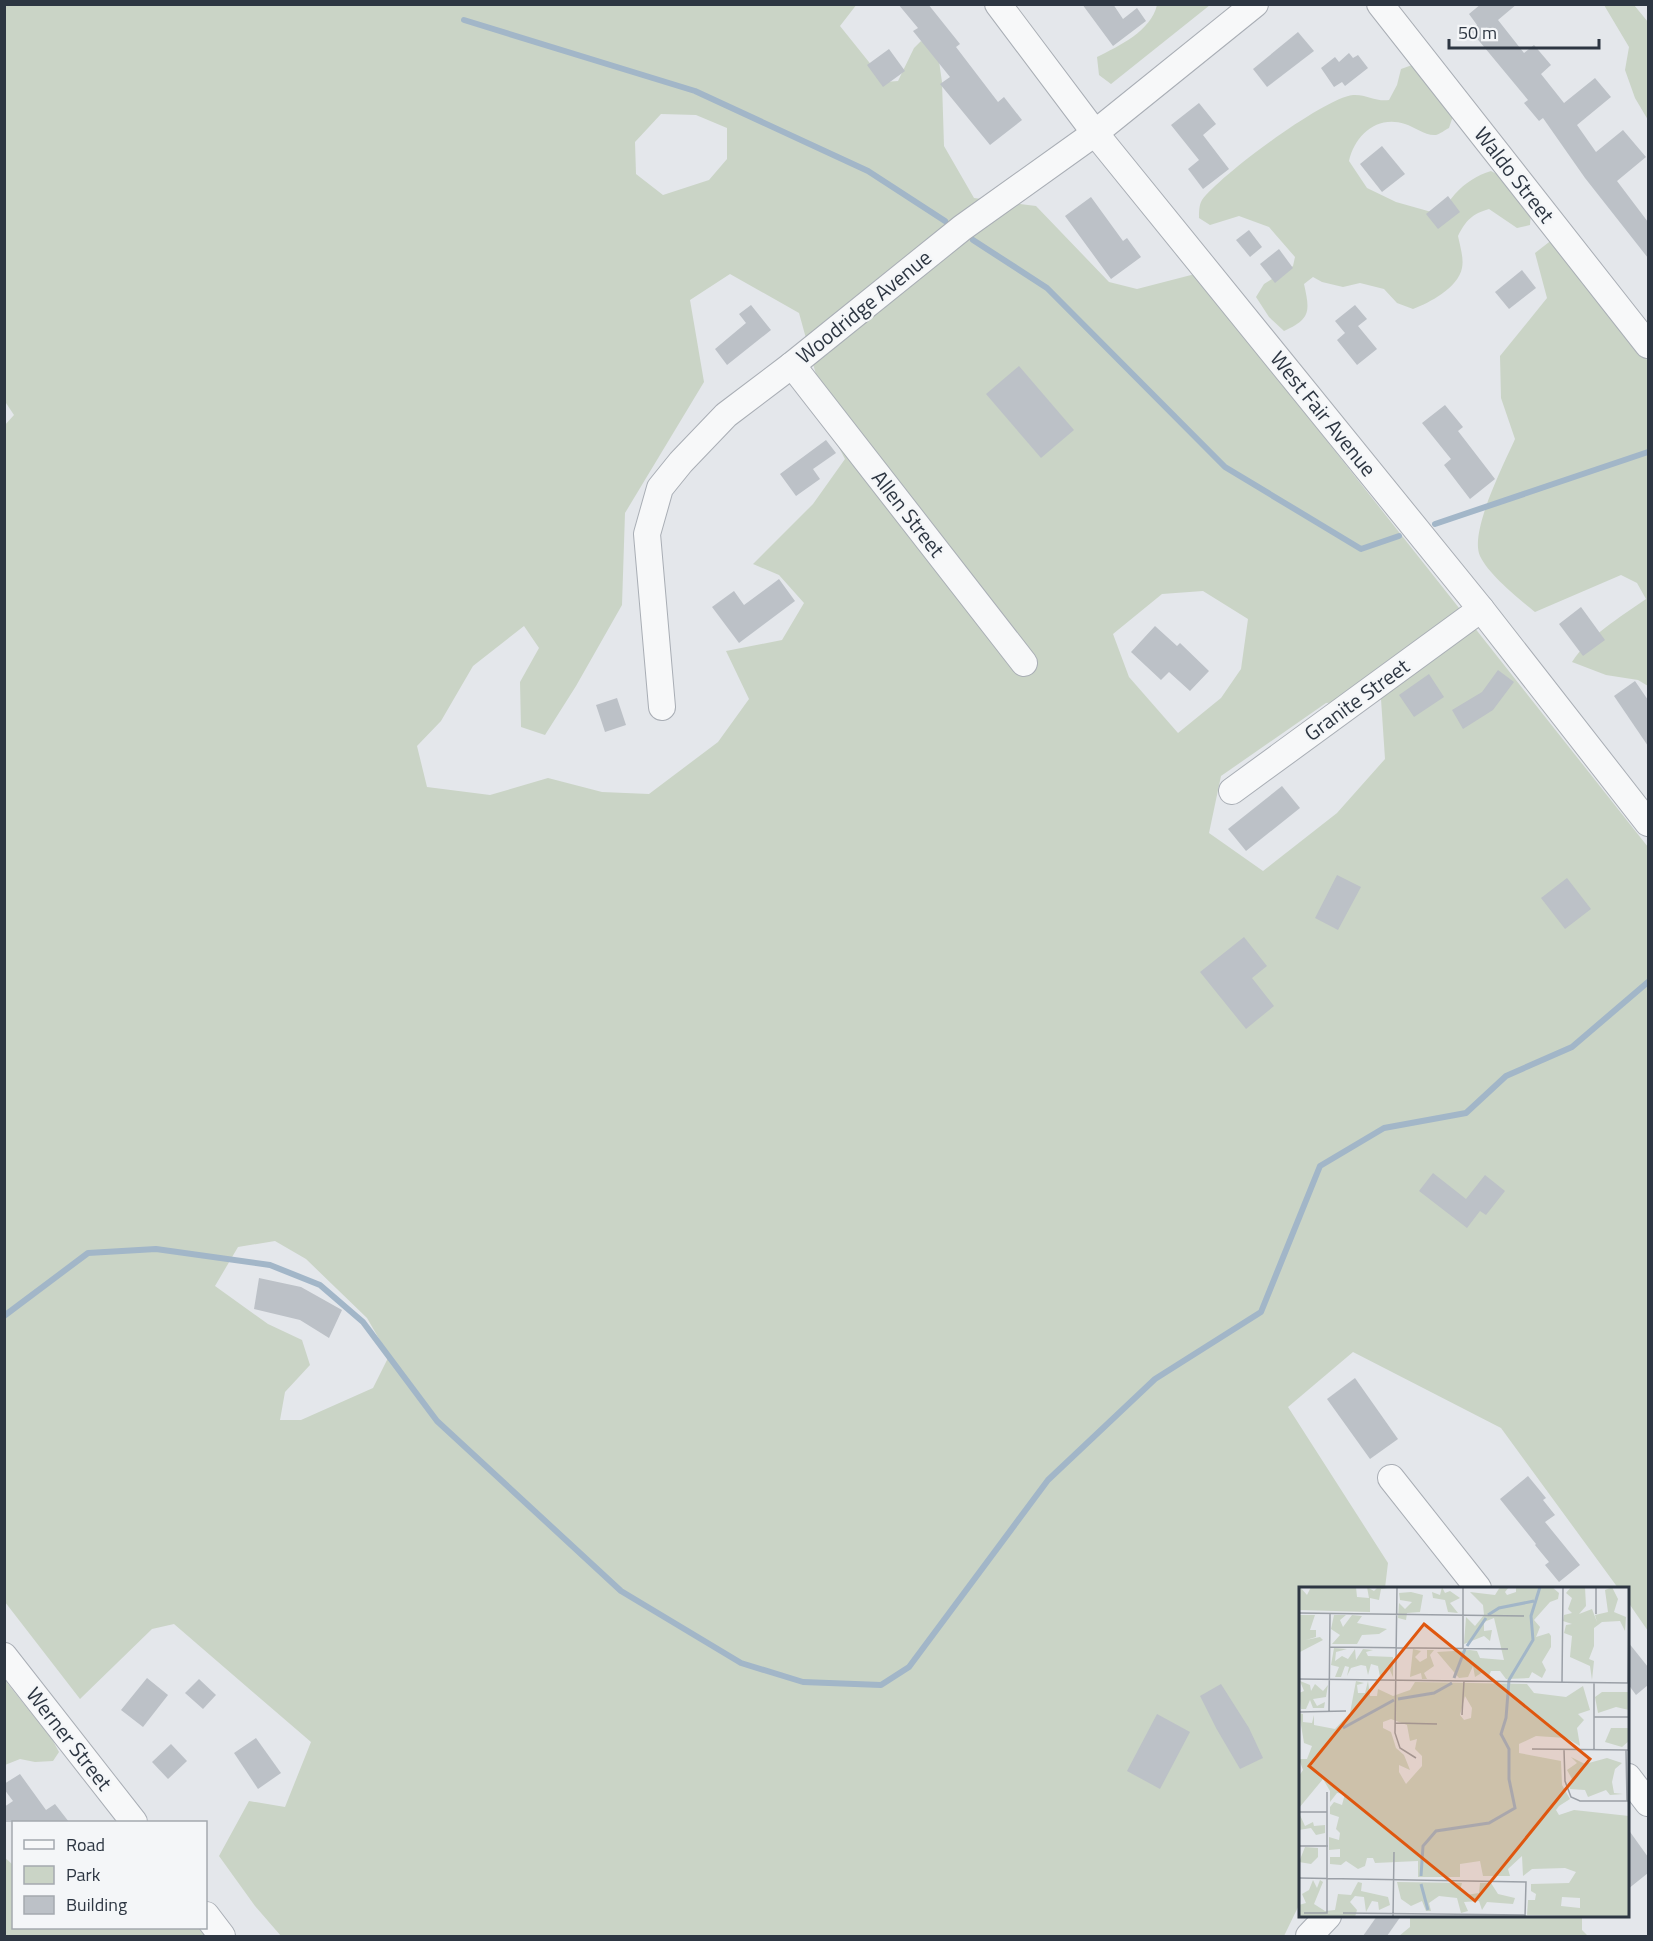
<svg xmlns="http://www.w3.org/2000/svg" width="1653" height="1941" viewBox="0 0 1653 1941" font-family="'Titillium Web',sans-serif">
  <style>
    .green { fill: #cad4c6; fill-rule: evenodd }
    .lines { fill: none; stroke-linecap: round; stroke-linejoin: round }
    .stream { stroke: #a2b6c8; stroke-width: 6 }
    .building { fill: #bcc1c7 }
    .minor-casing { stroke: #a9aeb5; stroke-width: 28 }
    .minor { stroke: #f7f8f9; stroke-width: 26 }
    .labels { text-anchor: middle; stroke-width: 4.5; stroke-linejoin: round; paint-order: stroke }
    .street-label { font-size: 21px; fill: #2d3642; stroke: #f4f6f8 }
    .inset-river { fill: none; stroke: #a2b6c8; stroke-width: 3 }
    .inset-road { fill: none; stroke: #9ba0a7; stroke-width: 1.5 }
    .view { fill: #df570f; fill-opacity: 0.15; stroke: #df570f; stroke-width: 3 }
    .inset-edge { fill: none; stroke: #2d3642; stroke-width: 3 }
  </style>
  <rect width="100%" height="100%" fill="#e4e7eb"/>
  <!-- green -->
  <g class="green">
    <path d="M857,4L840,26L885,82L898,81L914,48L921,41L933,49L939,61L942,82L944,146L974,198L1036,206L1109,282L1137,289L1195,274L1648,847V1631L1628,1602V1588H1618L1501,1428L1353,1352L1288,1407L1388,1563L1385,1588H1300V1903L1284,1936H281L255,1906L219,1856L249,1801L285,1807L311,1742L174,1624L152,1629L80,1699L5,1602L4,426L14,415L4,400L5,5ZM661,114L696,115L727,128V159L709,180L663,195L636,174L635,142ZM730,274L799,313L833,436L845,459L813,504L753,564L779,575L804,603L782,640L726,651L749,699L718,742L649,794L602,792L548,778L490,795L427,787L417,746L441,721L473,666L524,626L539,648L520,682L521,727L545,735L576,686L622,605L625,513L704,382L690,300ZM1203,591L1248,619L1241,669L1221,698L1178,733L1129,677L1113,634L1162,594ZM1381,699L1385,759L1337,813L1263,871L1209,833L1221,776L1326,703ZM275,1241L306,1259L367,1318L389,1356L373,1388L301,1420H280L285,1392L310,1365L302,1340L268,1324L215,1286L238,1247Z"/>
    <path d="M1157,5H1210L1111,84L1099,75L1097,57C1119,46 1151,31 1157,5Z"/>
    <polygon points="1604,5 1634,5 1648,22 1648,120 1635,98 1625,70 1629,47"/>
    <path d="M1415,64L1454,113L1449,128C1445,130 1440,134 1436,135C1425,136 1415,127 1405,124C1377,115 1355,135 1349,161L1367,188L1396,202L1435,213C1445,209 1448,202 1455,194C1465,183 1477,175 1491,171L1506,179L1531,213L1530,225L1517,228L1489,209C1472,214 1466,220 1458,236C1460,246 1464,258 1462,268C1458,288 1429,303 1413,309L1397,303L1384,289L1360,283L1343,287L1322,282L1313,277L1304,284C1310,311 1311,319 1284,331L1269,317L1256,297L1264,284L1293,266L1295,257L1269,227L1239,216L1210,225L1199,218C1199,212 1199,205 1202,200C1220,175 1324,98 1353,95C1366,94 1376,102 1389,100L1397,85L1401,69Z"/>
    <path d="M1553,239L1648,361V686L1638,680L1606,675L1572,662C1590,635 1619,618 1646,599L1637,583L1621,575L1535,612C1519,599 1489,575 1480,556C1469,532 1504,464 1515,439L1501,398L1500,356L1547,298L1535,253Z"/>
    <polygon points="4,1679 52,1739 59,1752 53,1761 35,1762 20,1759 5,1765"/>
    <polygon points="4,1857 13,1865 14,1928 202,1928 209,1936 5,1936"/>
    <polygon points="1410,1916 1582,1916 1582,1930 1588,1936 1399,1936 1410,1927"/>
  </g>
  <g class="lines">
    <!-- stream -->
    <g class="stream">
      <polyline points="464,20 695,91 868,171 945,221"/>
      <polyline points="973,240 1047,288 1225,467 1361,549 1399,536"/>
      <polyline points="1435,524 1648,452"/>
      <polyline points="4,1316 88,1253 156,1249 270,1265 320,1285 363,1322 437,1421 621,1591 741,1663 803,1682 881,1685 909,1667 1048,1480 1155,1379 1261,1312 1320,1166 1384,1128 1466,1113 1506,1076 1572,1047 1648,982"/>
    </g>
  </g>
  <!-- building -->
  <g class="building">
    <polygon points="898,4 928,4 960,44 956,47 998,102 1004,97 1022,120 990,145 940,84 950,77 913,31 918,28"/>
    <polygon points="1082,4 1113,4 1123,19 1137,8 1146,21 1113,46"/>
    <polygon points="1481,4 1517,4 1498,20 1524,53 1534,45 1551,65 1541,74 1564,103 1595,78 1611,97 1577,125 1596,152 1623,130 1646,157 1617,181 1648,222 1648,258 1585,178 1543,118 1539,121 1524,103 1528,100 1470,30 1477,25 1469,14"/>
    <polygon points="1298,32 1314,51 1267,87 1253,69"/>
    <polygon points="889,49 905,71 883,87 867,65"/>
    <polygon points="1349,53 1353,58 1358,55 1368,68 1345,86 1342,82 1334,87 1321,68 1335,57 1339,62"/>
    <polygon points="1199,103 1216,124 1203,135 1229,169 1203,189 1188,169 1199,160 1171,125"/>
    <polygon points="1382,146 1405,174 1382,192 1360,164"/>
    <polygon points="1448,196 1460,212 1438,229 1426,214"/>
    <polygon points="1091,197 1123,241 1127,238 1141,257 1111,279 1065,216"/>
    <polygon points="1249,230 1262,247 1250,257 1236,240"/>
    <polygon points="1279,249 1293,268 1275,283 1260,264"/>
    <polygon points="1522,270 1536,288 1509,309 1495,292"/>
    <polygon points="751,305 771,330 727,365 715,349 746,323 739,314"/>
    <polygon points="1355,305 1367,319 1358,326 1377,349 1357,365 1337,340 1345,333 1335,321"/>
    <polygon points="1019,366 1074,430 1041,458 986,394"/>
    <polygon points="1445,405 1463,427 1458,431 1495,479 1470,499 1444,465 1451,459 1422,423"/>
    <polygon points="826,440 836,453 813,469 820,479 796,496 780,474"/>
    <polygon points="779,579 795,601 739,643 712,607 734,591 744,605"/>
    <polygon points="1581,607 1605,640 1583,656 1559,624"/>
    <polygon points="1155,626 1177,646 1180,643 1209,671 1190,691 1169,672 1161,680 1131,652"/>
    <polygon points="1498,670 1514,682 1493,710 1463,729 1452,710 1482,692"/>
    <polygon points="1429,674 1444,697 1414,717 1399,695"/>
    <polygon points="1635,681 1648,700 1648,746 1614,696"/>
    <polygon points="617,698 626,725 605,732 596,705"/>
    <polygon points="1282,786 1300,808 1246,851 1228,829"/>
    <polygon points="1337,875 1361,887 1338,930 1315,918"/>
    <polygon points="1567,878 1591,909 1565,929 1541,898"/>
    <polygon points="1244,937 1267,966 1252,978 1274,1006 1246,1029 1200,972"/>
    <polygon points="1433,1173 1466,1199 1485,1175 1505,1191 1486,1215 1480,1211 1467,1228 1419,1191"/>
    <polygon points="259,1278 301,1287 342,1310 329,1338 300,1320 254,1309"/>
    <polygon points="1355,1378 1398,1439 1370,1459 1327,1399"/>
    <polygon points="1528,1476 1546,1498 1543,1500 1555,1515 1545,1522 1580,1565 1559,1582 1545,1565 1549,1562 1535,1545 1536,1544 1500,1499"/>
    <polygon points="1628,1642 1648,1667 1648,1685 1636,1695 1628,1684"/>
    <polygon points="147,1678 168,1695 143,1727 121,1710"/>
    <polygon points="199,1679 216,1695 203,1709 185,1693"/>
    <polygon points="1221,1684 1249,1728 1263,1758 1240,1769 1216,1728 1200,1696"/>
    <polygon points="1157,1714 1190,1732 1160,1789 1127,1771"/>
    <polygon points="256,1738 281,1773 258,1789 234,1753"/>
    <polygon points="171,1744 187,1761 168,1779 152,1762"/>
    <polygon points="20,1774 46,1810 55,1804 69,1822 4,1822 4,1807 13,1801 4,1789 4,1784"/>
    <polygon points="1628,1829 1648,1857 1648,1873 1628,1889"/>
    <polygon points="1377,1916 1401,1916 1387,1936 1363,1936"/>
  </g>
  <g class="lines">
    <!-- minor casing -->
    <g class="minor-casing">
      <g id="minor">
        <polyline points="998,4 1095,133 1481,609 1648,823"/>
        <polyline points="1380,4 1648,345"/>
        <polyline points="792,365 1024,663"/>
        <polyline points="662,707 647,534 660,488 681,462 726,415 792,365 962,228 1095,133 1255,4"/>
        <polyline points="1232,791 1481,609"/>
        <polyline points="1391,1478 1478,1588"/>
        <polyline points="4,1656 134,1822"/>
        <polyline points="1628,1777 1648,1803"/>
        <polyline points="206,1915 222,1936"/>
        <polyline points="1309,1936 1328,1916"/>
      </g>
    </g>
    <!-- minor -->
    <use href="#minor" class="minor"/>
  </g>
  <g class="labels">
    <!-- street labels -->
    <g class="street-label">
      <text transform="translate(1514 175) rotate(52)" y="7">Waldo Street</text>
      <text transform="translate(864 307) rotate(-39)" y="7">Woodridge Avenue</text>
      <text transform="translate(1323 414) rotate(51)" y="7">West Fair Avenue</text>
      <text transform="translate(908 514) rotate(52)" y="7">Allen Street</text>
      <text transform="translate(1357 700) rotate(-36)" y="7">Granite Street</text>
      <text transform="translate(69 1739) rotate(52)" y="7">Werner Street</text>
    </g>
  </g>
  <!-- overview -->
  <g transform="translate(1299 1587)">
    <rect width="330" height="330" fill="#e4e7eb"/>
    <path d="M1,0L8,8L12,0H57L58,10L70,11L68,0L75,4L79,0H95L82,2L80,13L71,11V25L0,23ZM143,0L146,6L151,4L161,11L151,16L159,26L149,25L146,13L134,11L133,5L141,8ZM201,0H210L206,5L208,8L217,5V0H253L260,6L259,12L251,15L235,33L241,40L237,50L250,46L252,49V60L243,75L247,83L243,91L233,85L230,91L207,92L201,84H192L189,91L184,85L176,90L174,79L169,90L160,91L138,65L171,63L178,64L181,71L205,73L195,31L185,35V44L193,43L191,54L185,49L165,57L167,30L176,39L185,28L184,18L171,5L196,8ZM272,0H286L287,19L280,27L293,22L298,35L296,28L309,25L306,3L313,0L319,12L315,25L327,30L326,44L321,34L303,35L295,41V59L290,72L295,74L293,93L291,79L271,70L273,49L265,46L267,38L273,37L264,34L265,28L273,26L269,22L273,11L267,6ZM112,5L124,8L121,25L108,26L107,33L99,31L100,16L106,22L113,15L101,13L100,6ZM0,28H16L11,43H17V50L7,53L21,50L24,53L1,65L0,74ZM35,28H47L41,33L44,40L53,28L63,29L58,36L88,42L80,47L63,48L58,57H33L41,48L32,42ZM35,61L48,62L37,65L36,74L43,69L49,72L56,62L57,73L64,62L74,63L67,65L69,69L94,70V90L89,79L81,90L79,79L72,77L69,88L67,79L62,78L52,81L48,89L50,80L46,79L42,90H36L40,80L32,78ZM114,62L122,64L116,70L121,75L128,71V63H135L131,68L135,79L125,86L128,92H123L122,86L111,90ZM1,94L11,98L12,104L16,97L24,104L29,98L27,110L14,112L18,119L26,115L25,121H14L11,113L7,122H2L0,106L5,104ZM57,94L65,96L58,98L59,106H66L69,94L71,109H78L79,102L94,109L111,103L116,95L228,97L235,106L267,110L284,99L291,123L279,127L285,133L278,141L281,159L267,151L237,149L220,157V166L262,174L263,198L271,212L260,219L257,223L260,228L275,223L330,229V330L228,328L229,313H236L237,307L232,304V297L270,296L277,285L266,281L233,282L224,289L223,269L209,282L211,289H184L181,274L161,277V290H119V274L76,276L74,271H68L66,279L59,282L47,274L42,278L31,277V270H41V262L30,263V250L40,253L41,246L37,242L40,230L31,227V220L35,215L43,218L46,207L38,206L31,215V204L24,192L0,221V189L4,183L0,172H8L13,159L5,156L0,126L4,127V135L13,136L15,128V138L36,142L51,126ZM166,109L173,121L172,131L165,133L161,128ZM92,132L108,138L111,154L118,152L116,162L123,169V179L107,197L100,185V178L111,183L105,168L97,161L92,145L84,141V135ZM263,310L281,311V321L262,319ZM303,105H330V123L317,120L299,126L296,110ZM312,141H330V154L323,160L306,155ZM272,170L286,177L308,171L323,176L316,182L313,195L315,206L324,207L311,208L307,203L289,210L286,203L271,202L269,197L273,192L268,183L278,176ZM0,226L6,239L14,235L15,239L26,238V246L17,248L12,241L0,243ZM6,260L19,261V270L12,277L0,275ZM14,293L18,301L21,293L24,295L15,317L26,324L36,323L39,307L52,308L59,295L63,296L62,304L89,310L91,318L80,323L79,315L73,314L67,325L65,310L56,309L51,315L58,323L56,330H0V318L7,316L3,307L10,303ZM98,295L163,296L161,303L167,308L180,306L181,296H192L199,307L216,311L214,317L188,315L183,323L180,314L165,315L169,324L162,326L158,311L140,309L130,316L132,324H127L123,314L112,319L102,312Z" fill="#cad4c6" fill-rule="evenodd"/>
    <path class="inset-river" d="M189,28L200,21L235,14M168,59L187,31M155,91L166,62M99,112L135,106L153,96M44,141L95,113M122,289L124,259L137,244L190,236L216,221L210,192V162L202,147L207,131L210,93L234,53L232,29L241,0M122,297L129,323"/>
    <path class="inset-road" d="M98,0L96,146L101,161L117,171M0,26L225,29M297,27V0M30,60L209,62M164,62V0M0,92L330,96M263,96L264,0M295,96V163M329,96L330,29M0,125L47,124M30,125L31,27M163,128L165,94M295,130H330M96,136L138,137M233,162L330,163M265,163L266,194L272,210L281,214H330M327,163L328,214M0,225H28M0,259H29M0,291L227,295L226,330M5,326H28V205M44,326L226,328M94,330L95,265"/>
    <path class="view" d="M125,37L291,172L176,314L10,179Z"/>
    <rect width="330" height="330" class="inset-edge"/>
  </g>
  <!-- border -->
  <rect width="1653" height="1941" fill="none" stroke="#2d3642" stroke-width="12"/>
  <!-- legend -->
  <rect x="12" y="1821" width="195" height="108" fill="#f4f6f8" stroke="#a4a9af" stroke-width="1.5"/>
  <rect x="24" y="1840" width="30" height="9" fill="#f7f8f9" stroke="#a4a9af" stroke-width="1.5"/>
  <text x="66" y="1851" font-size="18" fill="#2d3642">Road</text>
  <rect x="24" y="1866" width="30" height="18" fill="#cad4c6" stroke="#a4a9af" stroke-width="1.5"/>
  <text x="66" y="1881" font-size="18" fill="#2d3642">Park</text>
  <rect x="24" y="1896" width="30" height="18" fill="#bcc1c7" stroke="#a4a9af" stroke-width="1.5"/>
  <text x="66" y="1911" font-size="18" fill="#2d3642">Building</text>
  <!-- scale -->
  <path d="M1449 39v9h150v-9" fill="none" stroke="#2d3642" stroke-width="3"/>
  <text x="1458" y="39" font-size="18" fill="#2d3642" stroke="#f4f6f8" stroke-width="4.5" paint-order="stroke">50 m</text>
</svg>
